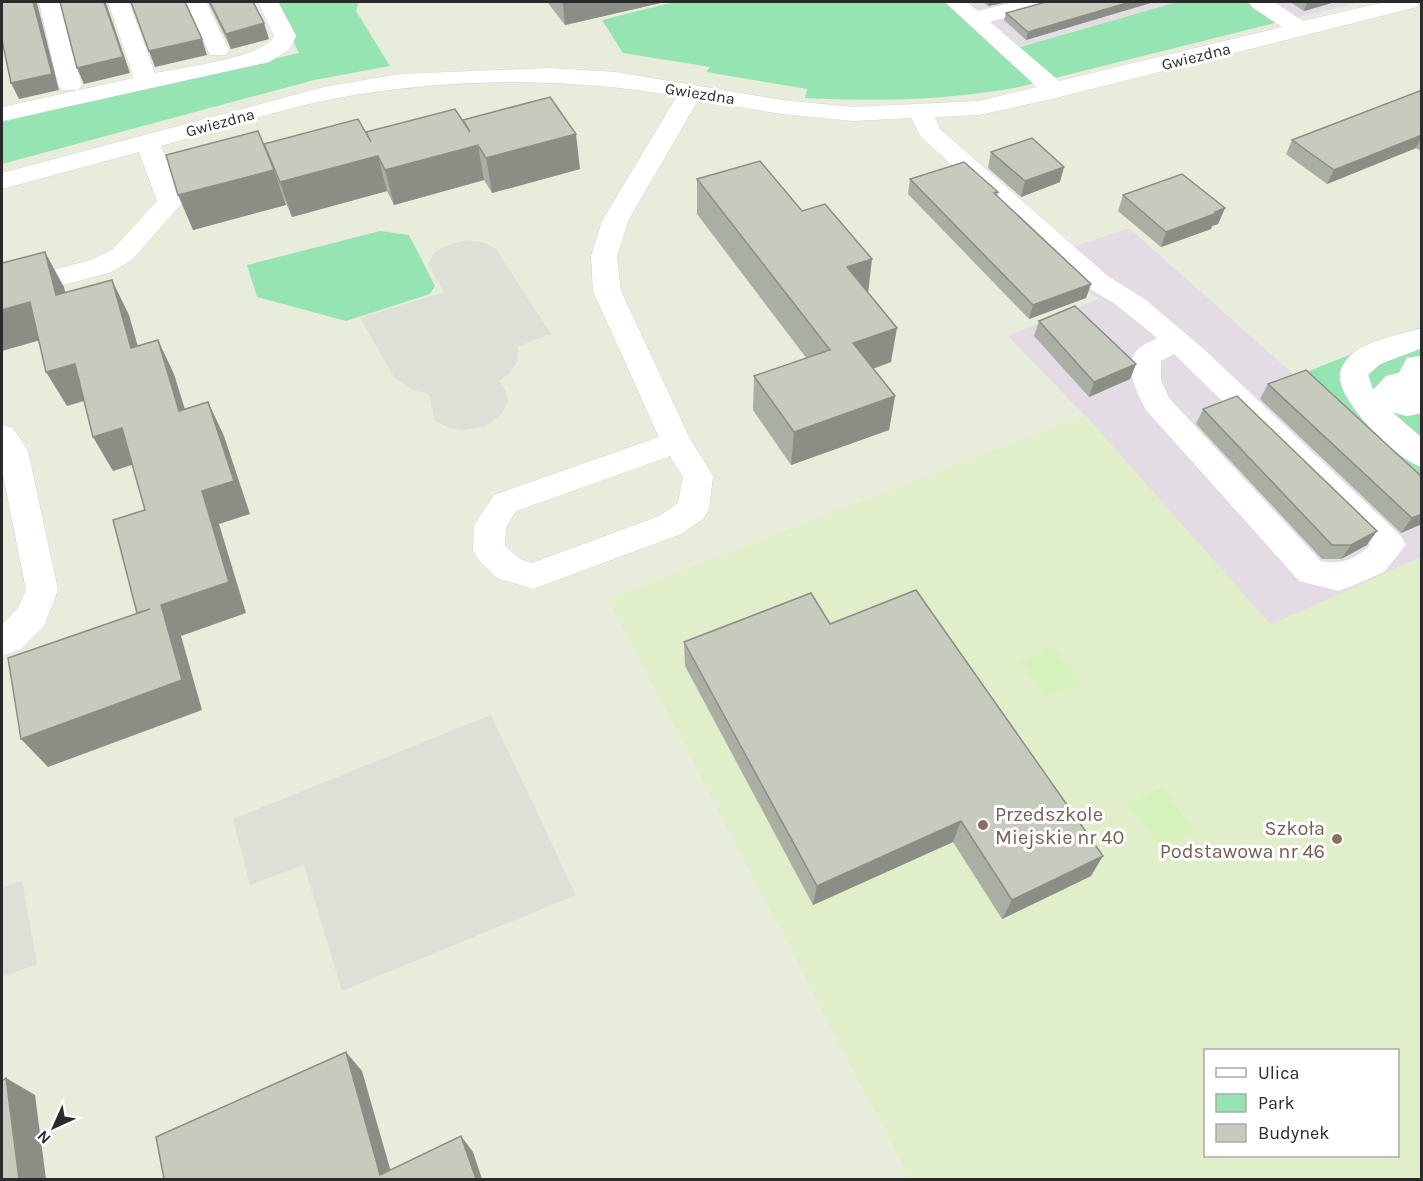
<svg xmlns="http://www.w3.org/2000/svg" width="1423" height="1181" viewBox="0 0 1423 1181" font-family="Karla,sans-serif">
  <style>
    .industrial { fill: #e4dce4 }
    .education { fill: #e1eeca; fill-rule: evenodd }
    .green { fill: #96e4b2 }
    .sand { fill: #d5f2bd }
    .plaza { fill: #dde0d6 }
    .lines { fill: none; stroke-linecap: round; stroke-linejoin: round }
    .minor-casing { stroke: #dad0e3; stroke-width: 1 }
    .minor { fill: #fff; fill-rule: evenodd }
    .wall { fill: #aaafa3 }
    .shaded-wall { fill: #8b8e85 }
    .building { fill: #c6cbbe; stroke: #8b8e85; stroke-width: 1.5 }
    .education-dot { fill: #8d6e63; stroke: #fff; stroke-width: 2 }
    .labels { text-anchor: middle; stroke-width: 6; stroke-linejoin: round; paint-order: stroke }
    .far-street-label { font-size: 16px; fill: #2a2a2a; stroke: #fff }
    .education-label { font-size: 20px; fill: #785e54; stroke: #fff; text-anchor: start }
  </style>
  <rect width="100%" height="100%" fill="#e8ecdb"/>
  <!-- industrial -->
  <g class="industrial">
    <polygon points="966,2 1177,2 1020,46"/>
    <polygon points="1246,2 1361,2 1275,23"/>
    <polygon points="1129,228 1421,488 1421,557 1271,625 1085,416 1008,336 1098,299 1049,255"/>
  </g>
  <!-- education -->
  <path class="education" d="M1085,415L1271,625L1421,557V1179H910L608,599ZM1206,1050H1398V1156H1206Z"/>
  <!-- green -->
  <g class="green">
    <polygon points="274,2 359,2 356,11 390,66 314,80 2,164 2,122 299,53"/>
    <path d="M674,2H965L1020,47L1177,2H1246L1275,23L1019,87C947,100 879,102 805,98L807,89L706,72L710,67L623,53L602,20Z"/>
    <polygon points="380,231 409,235 435,286 430,294 346,321 257,297 247,265"/>
    <polygon points="1421,327 1421,488 1296,376"/>
  </g>
  <!-- sand -->
  <g class="sand">
    <polygon points="1053,647 1080,683 1047,697 1020,661"/>
    <polygon points="1162,787 1194,830 1160,847 1128,803"/>
  </g>
  <!-- plaza -->
  <g class="plaza">
    <polygon points="467,240 485,243 496,249 551,334 518,346 518,360 510,373 499,381 506,391 508,402 501,415 484,427 464,430 449,428 435,421 429,394 413,390 394,377 360,318 444,292 428,264 435,252 448,245"/>
    <polygon points="491,715 576,895 342,991 304,865 250,885 233,819"/>
    <polygon points="22,881 37,964 2,977 2,888"/>
  </g>
  <g class="lines">
    <!-- minor casing -->
    <g class="minor-casing">
      <g id="minor">
        <polygon points="39,2 60,2 82,85 78,90 62,90 58,85"/>
        <path d="M108,2H129L155,73C178,68 266,57 274,36L258,2H278L296,36L290,49L269,62L2,121V107L134,78Z"/>
        <polygon points="186,2 206,2 229,50 226,55 210,55"/>
        <path d="M945,2H967L978,11L1014,2H1046L1044,7L990,22L1059,81L1282,27L1252,7L1250,2H1274L1303,21L1385,2H1419L1417,7L1056,98L979,115L935,117L940,129L1108,276L1146,300L1205,350L1401,536L1406,545L1384,572L1350,587L1338,591L1299,581L1146,410C1138,396 1123,366 1136,351C1141,345 1150,342 1157,338L1115,304L1088,288L921,137L911,118L853,121L782,114L698,100L628,221L617,256L621,291L690,439L713,476L709,509L704,518L681,534L533,589L497,578L478,559L473,550L474,525L494,495L659,437L593,291L591,256L602,221L677,96C565,77 449,78 337,98C278,109 219,130 161,146L183,202L131,261L109,273L2,301V283L91,260L113,249L157,201L139,152L2,189V173L324,87L400,74L550,68L616,72L782,100L853,107L979,101L1037,87ZM1174,354L1370,545C1356,559 1340,565 1321,561L1169,398L1161,380V361ZM670,456L683,477L678,503L659,516L532,563L520,559L505,546L506,527L516,511Z"/>
        <path d="M1422,328V348L1380,364L1368,375L1373,390L1386,376L1399,373L1407,358L1422,356V413L1407,416L1392,412L1422,438V467C1397,460 1342,405 1340,378C1339,371 1344,362 1349,357C1365,340 1400,335 1422,328Z"/>
        <polygon points="2,425 13,428 28,451 58,590 44,626 21,649 2,656 2,625 18,608 26,590 2,469"/>
      </g>
    </g>
    <!-- minor -->
    <use href="#minor" class="minor"/>
  </g>
  <!-- wall -->
  <g class="wall">
    <polygon points="208,2 253,2 269,39 231,49"/>
    <polygon points="547,2 665,2 565,25"/>
    <polygon points="983,2 1007,2 988,6"/>
    <polygon points="1046,2 1154,2 1026,40 1004,20 1006,13"/>
    <polygon points="1290,2 1335,2 1304,11"/>
    <polygon points="1422,90 1422,152 1416,148 1327,184 1286,154 1292,140"/>
    <polygon points="463,120 580,169 492,193 484,180 394,205 387,191 292,217 283,196 286,205 193,230 266,151"/>
    <polygon points="991,152 1060,182 1021,197 988,168"/>
    <polygon points="697,179 868,293 891,362 873,369 895,396 889,430 791,465 753,410 754,376 807,359 697,214"/>
    <polygon points="910,179 998,192 997,196 1091,284 1086,298 1029,319 908,194"/>
    <polygon points="1123,195 1225,208 1218,224 1212,226 1211,229 1161,247 1118,211"/>
    <polygon points="1039,321 1136,364 1130,379 1089,397 1034,336"/>
    <polygon points="1268,384 1422,477 1422,524 1401,533 1260,399"/>
    <polygon points="1203,409 1367,545 1341,559 1322,559 1196,424"/>
    <polygon points="830,624 1091,876 1002,919 953,842 813,905 685,666 684,642"/>
  </g>
  <!-- shaded-wall -->
  <g class="shaded-wall">
    <polygon points="33,2 38,2 37,3 59,90 19,99 11,83"/>
    <polygon points="104,2 107,2 106,3 130,73 84,84 77,68"/>
    <polygon points="573,2 665,2 565,25 563,4"/>
    <polygon points="989,2 1007,2 988,6"/>
    <polygon points="1130,2 1154,2 1026,40 1028,32"/>
    <polygon points="1313,2 1335,2 1304,11 1307,3"/>
    <polygon points="264,23 269,39 231,49 226,34"/>
    <polygon points="202,39 207,55 155,67 149,51"/>
    <polygon points="576,134 580,169 492,193 486,158"/>
    <polygon points="1422,135 1422,137 1416,148 1327,184 1334,170"/>
    <polygon points="478,145 484,180 394,205 385,170"/>
    <polygon points="378,156 387,191 292,217 280,182"/>
    <polygon points="1064,167 1060,182 1021,197 1025,181"/>
    <polygon points="274,170 286,205 193,230 178,195"/>
    <polygon points="1225,208 1218,224 1212,226 1211,229 1161,247 1166,232"/>
    <polygon points="45,252 64,287 75,330 56,295"/>
    <polygon points="872,259 868,294 847,267"/>
    <polygon points="112,280 129,315 148,382 131,348"/>
    <polygon points="1091,284 1086,298 1029,319 1033,305"/>
    <polygon points="30,302 51,337 2,351 2,310"/>
    <polygon points="897,328 891,362 849,377 853,343"/>
    <polygon points="158,340 174,374 196,445 179,411"/>
    <polygon points="75,364 94,398 67,406 46,372"/>
    <polygon points="1136,364 1130,379 1089,397 1094,382"/>
    <polygon points="895,396 889,430 791,465 794,432"/>
    <polygon points="208,402 224,436 250,514 219,524 246,613 181,636 202,710 48,767 21,739 161,605 202,491"/>
    <polygon points="122,428 141,462 113,471 93,437"/>
    <polygon points="1422,514 1422,524 1401,533 1412,518"/>
    <polygon points="1377,531 1367,545 1341,559 1351,545"/>
    <polygon points="961,821 953,842 813,905 817,886"/>
    <polygon points="1103,856 1091,876 1002,919 1012,900"/>
    <polygon points="346,1052 362,1071 393,1179 380,1175"/>
    <polygon points="6,1078 35,1095 46,1179 19,1179"/>
    <polygon points="461,1136 473,1152 482,1179 476,1179"/>
  </g>
  <!-- building -->
  <g class="building">
    <polygon points="2,2 33,2 52,74 11,83 2,40"/>
    <polygon points="60,2 104,2 123,57 77,68"/>
    <polygon points="131,2 185,2 202,39 149,51"/>
    <polygon points="210,2 253,2 264,23 226,34"/>
    <polygon points="562,2 573,2 563,4"/>
    <polygon points="1046,2 1130,2 1028,32 1006,13"/>
    <polygon points="1422,90 1422,135 1334,170 1292,140"/>
    <polygon points="550,97 576,134 486,158 478,145 385,170 378,156 280,182 264,144 358,119 371,142 366,132 455,109 470,132 463,120"/>
    <polygon points="258,131 274,170 178,195 166,155"/>
    <polygon points="1032,138 1064,167 1025,181 991,152"/>
    <polygon points="760,161 802,211 825,204 872,259 847,267 897,328 853,343 895,396 794,432 754,376 830,350 697,179"/>
    <polygon points="964,162 998,192 994,193 1091,284 1033,305 910,179"/>
    <polygon points="1182,174 1225,208 1215,212 1217,213 1166,232 1123,195"/>
    <polygon points="45,252 56,295 112,280 131,348 158,340 179,411 208,402 234,481 202,491 229,582 161,605 182,680 21,739 8,658 150,609 137,613 113,520 145,510 122,428 93,437 75,364 46,372 30,302 2,310 2,263"/>
    <polygon points="1075,306 1136,364 1094,382 1039,321"/>
    <polygon points="1306,370 1422,477 1422,514 1412,518 1268,384"/>
    <polygon points="1237,396 1377,531 1351,545 1332,545 1203,409"/>
    <polygon points="916,590 1103,856 1012,900 961,821 817,886 684,642 811,593 830,624"/>
    <polygon points="346,1052 380,1175 461,1136 476,1179 164,1179 156,1137"/>
    <polygon points="6,1078 19,1179 2,1179 2,1081"/>
  </g>
  <!-- markers -->
  <g class="education-dot">
    <circle cx="983" cy="825" r="6"/>
    <circle cx="1337" cy="839" r="6"/>
  </g>
  <g class="labels">
    <!-- far-street labels -->
    <g class="far-street-label">
      <text transform="translate(1196 56) rotate(-14)" y="6">Gwiezdna</text>
      <text transform="translate(700 93) rotate(9)" y="6">Gwiezdna</text>
      <text transform="translate(220 122) rotate(-15)" y="6">Gwiezdna</text>
    </g>
    <!-- education labels -->
    <g class="education-label">
      <text x="995" y="821">Przedszkole<tspan x="995" dy="23">Miejskie nr 40</tspan></text>
      <text x="1325" y="835" text-anchor="end">Szkoła<tspan x="1325" dy="23">Podstawowa nr 46</tspan></text>
    </g>
  </g>
  <!-- border -->
  <rect width="1423" height="1181" fill="none" stroke="#2a2a2a" stroke-width="6"/>
  <!-- legend -->
  <rect x="1204" y="1049" width="195" height="108" fill="#ffffff" stroke="#aaaaaa" stroke-width="1.5"/>
  <rect x="1216" y="1068" width="30" height="9" fill="#ffffff" stroke="#aaaaaa" stroke-width="1.5"/>
  <text x="1258" y="1079" font-size="18" fill="#2a2a2a">Ulica</text>
  <rect x="1216" y="1094" width="30" height="18" fill="#96e4b2" stroke="#aaaaaa" stroke-width="1.5"/>
  <text x="1258" y="1109" font-size="18" fill="#2a2a2a">Park</text>
  <rect x="1216" y="1124" width="30" height="18" fill="#c6cbbe" stroke="#aaaaaa" stroke-width="1.5"/>
  <text x="1258" y="1139" font-size="18" fill="#2a2a2a">Budynek</text>
  <!-- north arrow -->
  <g transform="translate(54 1127) rotate(225)" stroke="#ffffff" stroke-width="4.5" paint-order="stroke">
  <path d="M0-4.5L10 22L0 15L-10 22Z" fill="#2a2a2a"/>
  <text y="-9" font-size="16" font-weight="bold" text-anchor="middle" fill="#2a2a2a">N</text>
  </g>
</svg>
